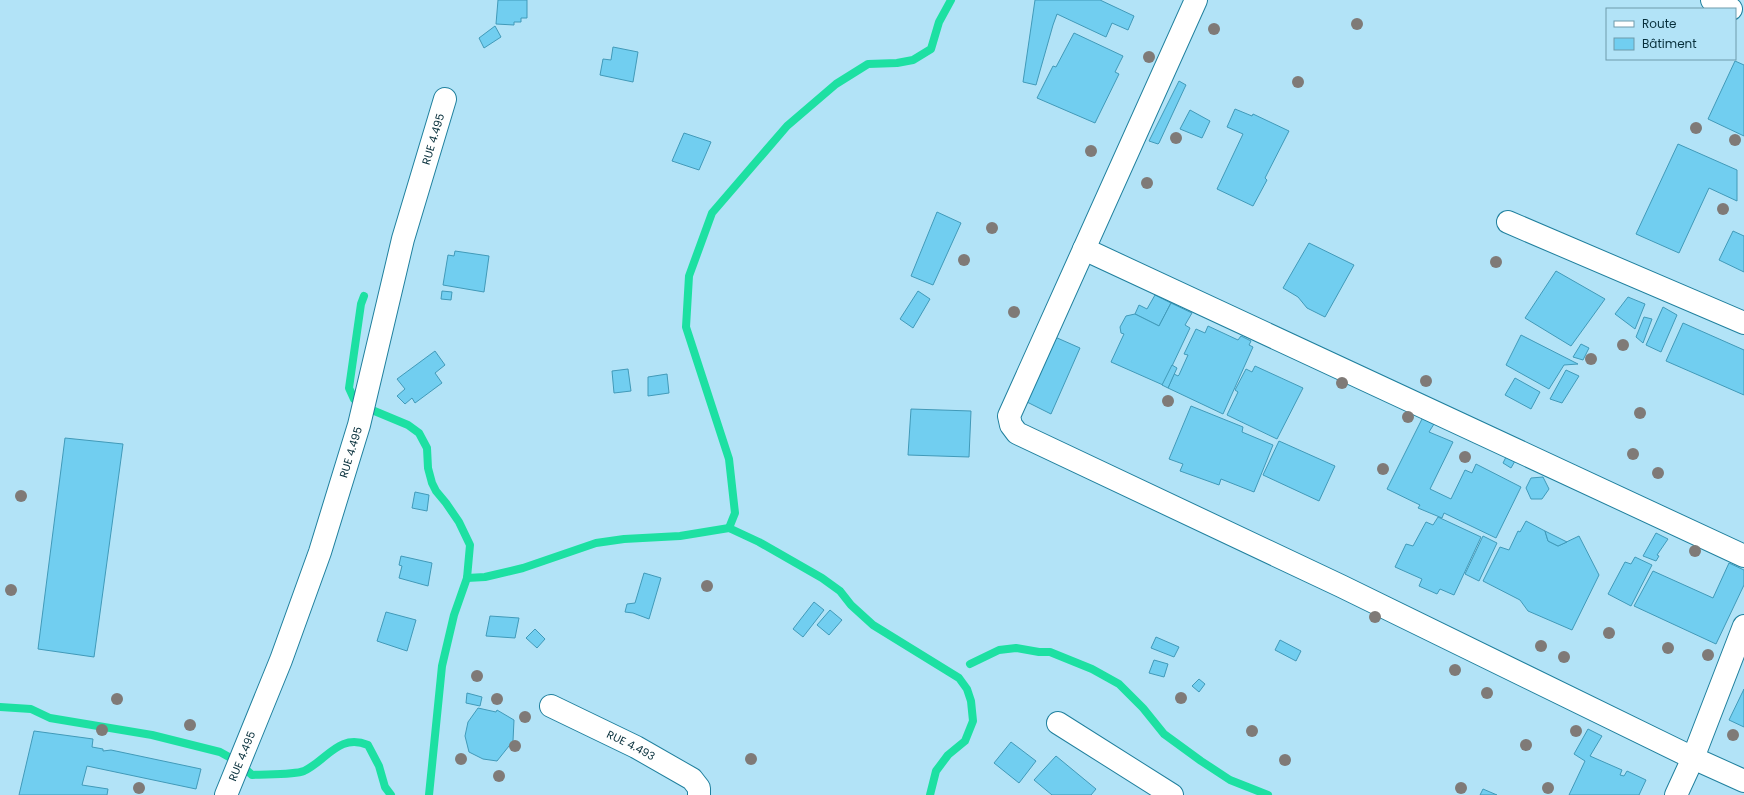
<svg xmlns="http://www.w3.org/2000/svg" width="1744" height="795" viewBox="0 0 1744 795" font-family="Poppins,sans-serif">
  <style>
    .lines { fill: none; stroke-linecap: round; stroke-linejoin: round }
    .stream { stroke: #1de0a2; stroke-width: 8 }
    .building { fill: #71cef0; stroke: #419ab9 }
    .street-casing { stroke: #20809e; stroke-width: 24 }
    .street { stroke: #fff; stroke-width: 22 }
    .tree { fill: #7f7a77 }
    .labels { text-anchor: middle; stroke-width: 4; stroke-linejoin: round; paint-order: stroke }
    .street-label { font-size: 11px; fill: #072f3b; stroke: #b2e3f7 }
  </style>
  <rect width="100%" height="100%" fill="#b2e3f7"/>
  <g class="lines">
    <!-- stream -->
    <g class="stream">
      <polyline points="364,296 361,304 349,388 354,399 372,410 408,425 419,433 427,448 428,468 432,483 436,491 446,503 459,522 470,545 467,578 454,615 442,666 429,795"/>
      <polyline points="729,528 735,513 729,459 686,327 689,276 712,213 787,126 836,84 868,64 897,63 913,60 931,49 939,22 951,0"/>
      <polyline points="467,578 485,577 523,568 596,543 624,539 680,536 729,528 759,542 822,578 840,591 851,605 873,625 959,678 967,689 971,701 973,721 965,741 948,755 936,771 930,795"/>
      <polyline points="970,664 999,650 1016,648 1039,652 1050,652 1092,669 1119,684 1143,708 1164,734 1201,761 1230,780 1268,795"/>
      <path d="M0,707L31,709L50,718L152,735L220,752L238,762L252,775C264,774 294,775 304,771C327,760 339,733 368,745L379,766L385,787L391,795"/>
    </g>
  </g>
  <!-- building -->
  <g class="building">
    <polygon points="498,0 527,0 527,18 521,18 521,22 514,22 514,25 496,24"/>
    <polygon points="1035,0 1100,0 1134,16 1128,30 1112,23 1106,37 1057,14 1053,25 1036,85 1023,82"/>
    <polygon points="495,26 501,37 484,48 479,38"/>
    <polygon points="1074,33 1123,56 1115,72 1119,74 1095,123 1037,98 1053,66 1056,67"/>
    <polygon points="613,47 638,52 633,82 600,75 603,59 611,60"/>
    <polygon points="1735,61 1744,65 1744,136 1708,119"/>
    <polygon points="1179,81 1186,85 1185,87 1159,143 1158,144 1149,141"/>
    <polygon points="1235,109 1252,116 1253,114 1289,131 1265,178 1267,180 1253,206 1217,189 1243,134 1227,127"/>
    <polygon points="1190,110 1210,121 1202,138 1180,129"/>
    <polygon points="684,133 711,142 699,170 672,161"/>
    <polygon points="1678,144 1737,170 1737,201 1709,188 1679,253 1636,234"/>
    <polygon points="937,212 961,223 933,285 911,276"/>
    <polygon points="1733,231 1744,236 1744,272 1719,260"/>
    <polygon points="1309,243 1354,265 1325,317 1307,308 1298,297 1283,288"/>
    <polygon points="455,251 489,256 484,292 443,285 448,255 454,256"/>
    <polygon points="1556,271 1605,299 1571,346 1525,318"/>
    <polygon points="442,291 452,292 451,300 441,299"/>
    <polygon points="918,291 930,299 913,328 900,319"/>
    <polygon points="1155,295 1171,303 1159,326 1135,314 1139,305 1147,309"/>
    <polygon points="1628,297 1645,304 1635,329 1615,314"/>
    <polygon points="1171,303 1192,313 1185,325 1190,328 1163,385 1111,362 1124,334 1121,333 1120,327 1126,316 1135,314 1159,326"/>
    <polygon points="1663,307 1677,315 1661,352 1646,345"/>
    <polygon points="1644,317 1652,319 1643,343 1636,337"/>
    <polygon points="1683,323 1744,350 1744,395 1666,361"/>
    <polygon points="1208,326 1238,340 1241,336 1251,341 1249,345 1253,347 1223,414 1168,388 1174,374 1178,376 1179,375 1188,355 1184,354 1196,329 1205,333"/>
    <polygon points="1521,335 1578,364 1564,365 1549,389 1506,365"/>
    <polygon points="1055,337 1080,348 1051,414 1027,402"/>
    <polygon points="1581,344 1589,348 1583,360 1573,357"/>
    <polygon points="435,351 445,365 435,373 442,383 415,403 412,398 405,404 397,396 405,389 397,379"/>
    <polygon points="1172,365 1177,368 1168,388 1162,385"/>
    <polygon points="1255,366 1303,388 1277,439 1227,415 1238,392 1235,390 1246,369 1252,372"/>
    <polygon points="628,369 631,391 614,393 612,371"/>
    <polygon points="1566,370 1579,376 1562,403 1550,399"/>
    <polygon points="667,374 669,393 648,396 648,377"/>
    <polygon points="1515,378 1540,392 1531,409 1505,395"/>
    <polygon points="1191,406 1243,427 1242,432 1273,445 1254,492 1221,479 1219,485 1180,471 1183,464 1169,459"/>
    <polygon points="911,409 971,411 969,457 908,455"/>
    <polygon points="1423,417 1434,424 1429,432 1453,442 1430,489 1451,499 1465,470 1472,473 1476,464 1521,487 1496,538 1444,513 1442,518 1418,508 1420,505 1387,489"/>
    <polygon points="65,438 123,444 94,657 38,649"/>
    <polygon points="1279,441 1335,466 1319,501 1263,475"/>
    <polygon points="1507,455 1515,461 1511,468 1503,463"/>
    <polygon points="1543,477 1549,489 1542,499 1531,499 1526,488 1531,478"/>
    <polygon points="415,492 429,495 427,511 412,508"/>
    <polygon points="1438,517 1481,537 1454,595 1440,589 1437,594 1419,586 1422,579 1395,567 1406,544 1413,546 1426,522 1433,525"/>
    <polygon points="1526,521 1545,531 1548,541 1558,546 1579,536 1599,575 1572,630 1528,611 1520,600 1483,581 1500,547 1509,550 1518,531 1520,532"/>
    <polygon points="1545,531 1567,542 1558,546 1548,541"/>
    <polygon points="1656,533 1668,539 1657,555 1659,556 1656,561 1643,556"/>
    <polygon points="1483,536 1497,543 1479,581 1465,574"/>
    <polygon points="401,556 432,563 428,586 399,578 402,566 399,565"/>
    <polygon points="1635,557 1652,565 1631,606 1608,594 1625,562 1631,564"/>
    <polygon points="1729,563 1744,570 1744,585 1716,644 1634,606 1653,571 1713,598"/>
    <polygon points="644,573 661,578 649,619 633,613 625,612 627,604 635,603"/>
    <polygon points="814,602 824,610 803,637 793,629"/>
    <polygon points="830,610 842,620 829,635 817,625"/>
    <polygon points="386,612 416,620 407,651 377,641"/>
    <polygon points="490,616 519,618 515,638 486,636"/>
    <polygon points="535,629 545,639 537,648 526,638"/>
    <polygon points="1156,637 1179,647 1174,657 1151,648"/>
    <polygon points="1280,640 1301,651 1296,661 1275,650"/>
    <polygon points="1154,660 1168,664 1164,677 1149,673"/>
    <polygon points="1199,679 1205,684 1199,692 1192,686"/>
    <polygon points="1744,689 1744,727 1729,720"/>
    <polygon points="467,693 482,697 480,706 466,703"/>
    <polygon points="478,708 496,712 497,710 514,720 513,741 497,761 483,759 469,752 465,736 468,722"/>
    <polygon points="1588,729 1602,736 1590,756 1622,770 1620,775 1624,776 1627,771 1646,780 1639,795 1569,795 1585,761 1574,754"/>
    <polygon points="34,731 93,739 92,747 103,749 103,751 111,750 201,769 196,789 87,766 82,785 108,789 107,795 19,795"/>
    <polygon points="1011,742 1036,761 1019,783 994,763"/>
    <polygon points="1056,756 1096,789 1091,795 1052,795 1034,780"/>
    <polygon points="1483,789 1497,795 1480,795"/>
  </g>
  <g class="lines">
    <!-- street casing -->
    <g class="street-casing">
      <g id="street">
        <polyline points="1196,0 1009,416 1011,425 1017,433 1341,586 1693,758 1744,781"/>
        <polyline points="1712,0 1731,9"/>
        <polyline points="1508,222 1744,323"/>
        <polyline points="1084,249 1744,556"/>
        <path id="s1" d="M551,706L636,747L692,779L699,788V795"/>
        <polyline points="1058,723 1172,795"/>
        <path id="s2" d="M226,795L281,660L320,552L359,425L403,239L445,99"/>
        <polyline points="1676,795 1693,758 1744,626"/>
      </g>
    </g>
    <!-- street -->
    <use href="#street" class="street"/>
  </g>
  <!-- trees -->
  <g class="tree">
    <circle cx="1357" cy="24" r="6"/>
    <circle cx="1214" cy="29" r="6"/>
    <circle cx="1149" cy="57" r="6"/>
    <circle cx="1298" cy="82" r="6"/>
    <circle cx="1696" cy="128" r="6"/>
    <circle cx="1176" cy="138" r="6"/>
    <circle cx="1735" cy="140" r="6"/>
    <circle cx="1091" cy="151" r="6"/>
    <circle cx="1147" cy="183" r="6"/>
    <circle cx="1723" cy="209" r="6"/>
    <circle cx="992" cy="228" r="6"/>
    <circle cx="964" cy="260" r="6"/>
    <circle cx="1496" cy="262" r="6"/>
    <circle cx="1014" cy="312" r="6"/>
    <circle cx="1623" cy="345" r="6"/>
    <circle cx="1591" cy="359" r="6"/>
    <circle cx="1426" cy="381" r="6"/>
    <circle cx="1342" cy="383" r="6"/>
    <circle cx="1168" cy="401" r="6"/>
    <circle cx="1640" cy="413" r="6"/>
    <circle cx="1408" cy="417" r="6"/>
    <circle cx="1633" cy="454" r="6"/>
    <circle cx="1465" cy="457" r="6"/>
    <circle cx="1383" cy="469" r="6"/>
    <circle cx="1658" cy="473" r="6"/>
    <circle cx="21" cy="496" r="6"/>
    <circle cx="1695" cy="551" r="6"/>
    <circle cx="707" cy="586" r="6"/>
    <circle cx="11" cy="590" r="6"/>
    <circle cx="1375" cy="617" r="6"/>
    <circle cx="1609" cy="633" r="6"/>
    <circle cx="1541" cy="646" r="6"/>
    <circle cx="1668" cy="648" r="6"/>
    <circle cx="1708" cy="655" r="6"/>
    <circle cx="1564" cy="657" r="6"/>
    <circle cx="1455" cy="670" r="6"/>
    <circle cx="477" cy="676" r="6"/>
    <circle cx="1487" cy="693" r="6"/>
    <circle cx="1181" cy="698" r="6"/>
    <circle cx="117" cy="699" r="6"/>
    <circle cx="497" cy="699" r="6"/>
    <circle cx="525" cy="717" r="6"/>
    <circle cx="190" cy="725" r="6"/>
    <circle cx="102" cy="730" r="6"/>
    <circle cx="1252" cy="731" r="6"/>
    <circle cx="1576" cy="731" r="6"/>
    <circle cx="1733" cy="735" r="6"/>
    <circle cx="1526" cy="745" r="6"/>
    <circle cx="515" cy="746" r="6"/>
    <circle cx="461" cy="759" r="6"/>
    <circle cx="751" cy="759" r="6"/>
    <circle cx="1285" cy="760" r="6"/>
    <circle cx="499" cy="776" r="6"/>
    <circle cx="139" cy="788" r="6"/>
    <circle cx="1461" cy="788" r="6"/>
    <circle cx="1548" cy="788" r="6"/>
  </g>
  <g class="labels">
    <!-- street labels -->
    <g class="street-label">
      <text dy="4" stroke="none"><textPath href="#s2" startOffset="689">RUE 4.495</textPath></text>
      <text dy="4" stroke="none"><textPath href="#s2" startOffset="365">RUE 4.495</textPath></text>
      <text dy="4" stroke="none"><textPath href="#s1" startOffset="89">RUE 4.493</textPath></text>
      <text dy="4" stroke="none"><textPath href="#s2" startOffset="42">RUE 4.495</textPath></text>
    </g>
  </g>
  <!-- legend -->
  <rect x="1606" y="8" width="130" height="52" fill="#b2e3f7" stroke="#6e9bac"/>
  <rect x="1614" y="21" width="20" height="6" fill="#ffffff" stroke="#6e9bac"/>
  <text x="1642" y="28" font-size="12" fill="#072f3b">Route</text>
  <rect x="1614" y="38" width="20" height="12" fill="#71cef0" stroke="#6e9bac"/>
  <text x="1642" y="48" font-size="12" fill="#072f3b">Bâtiment</text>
</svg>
